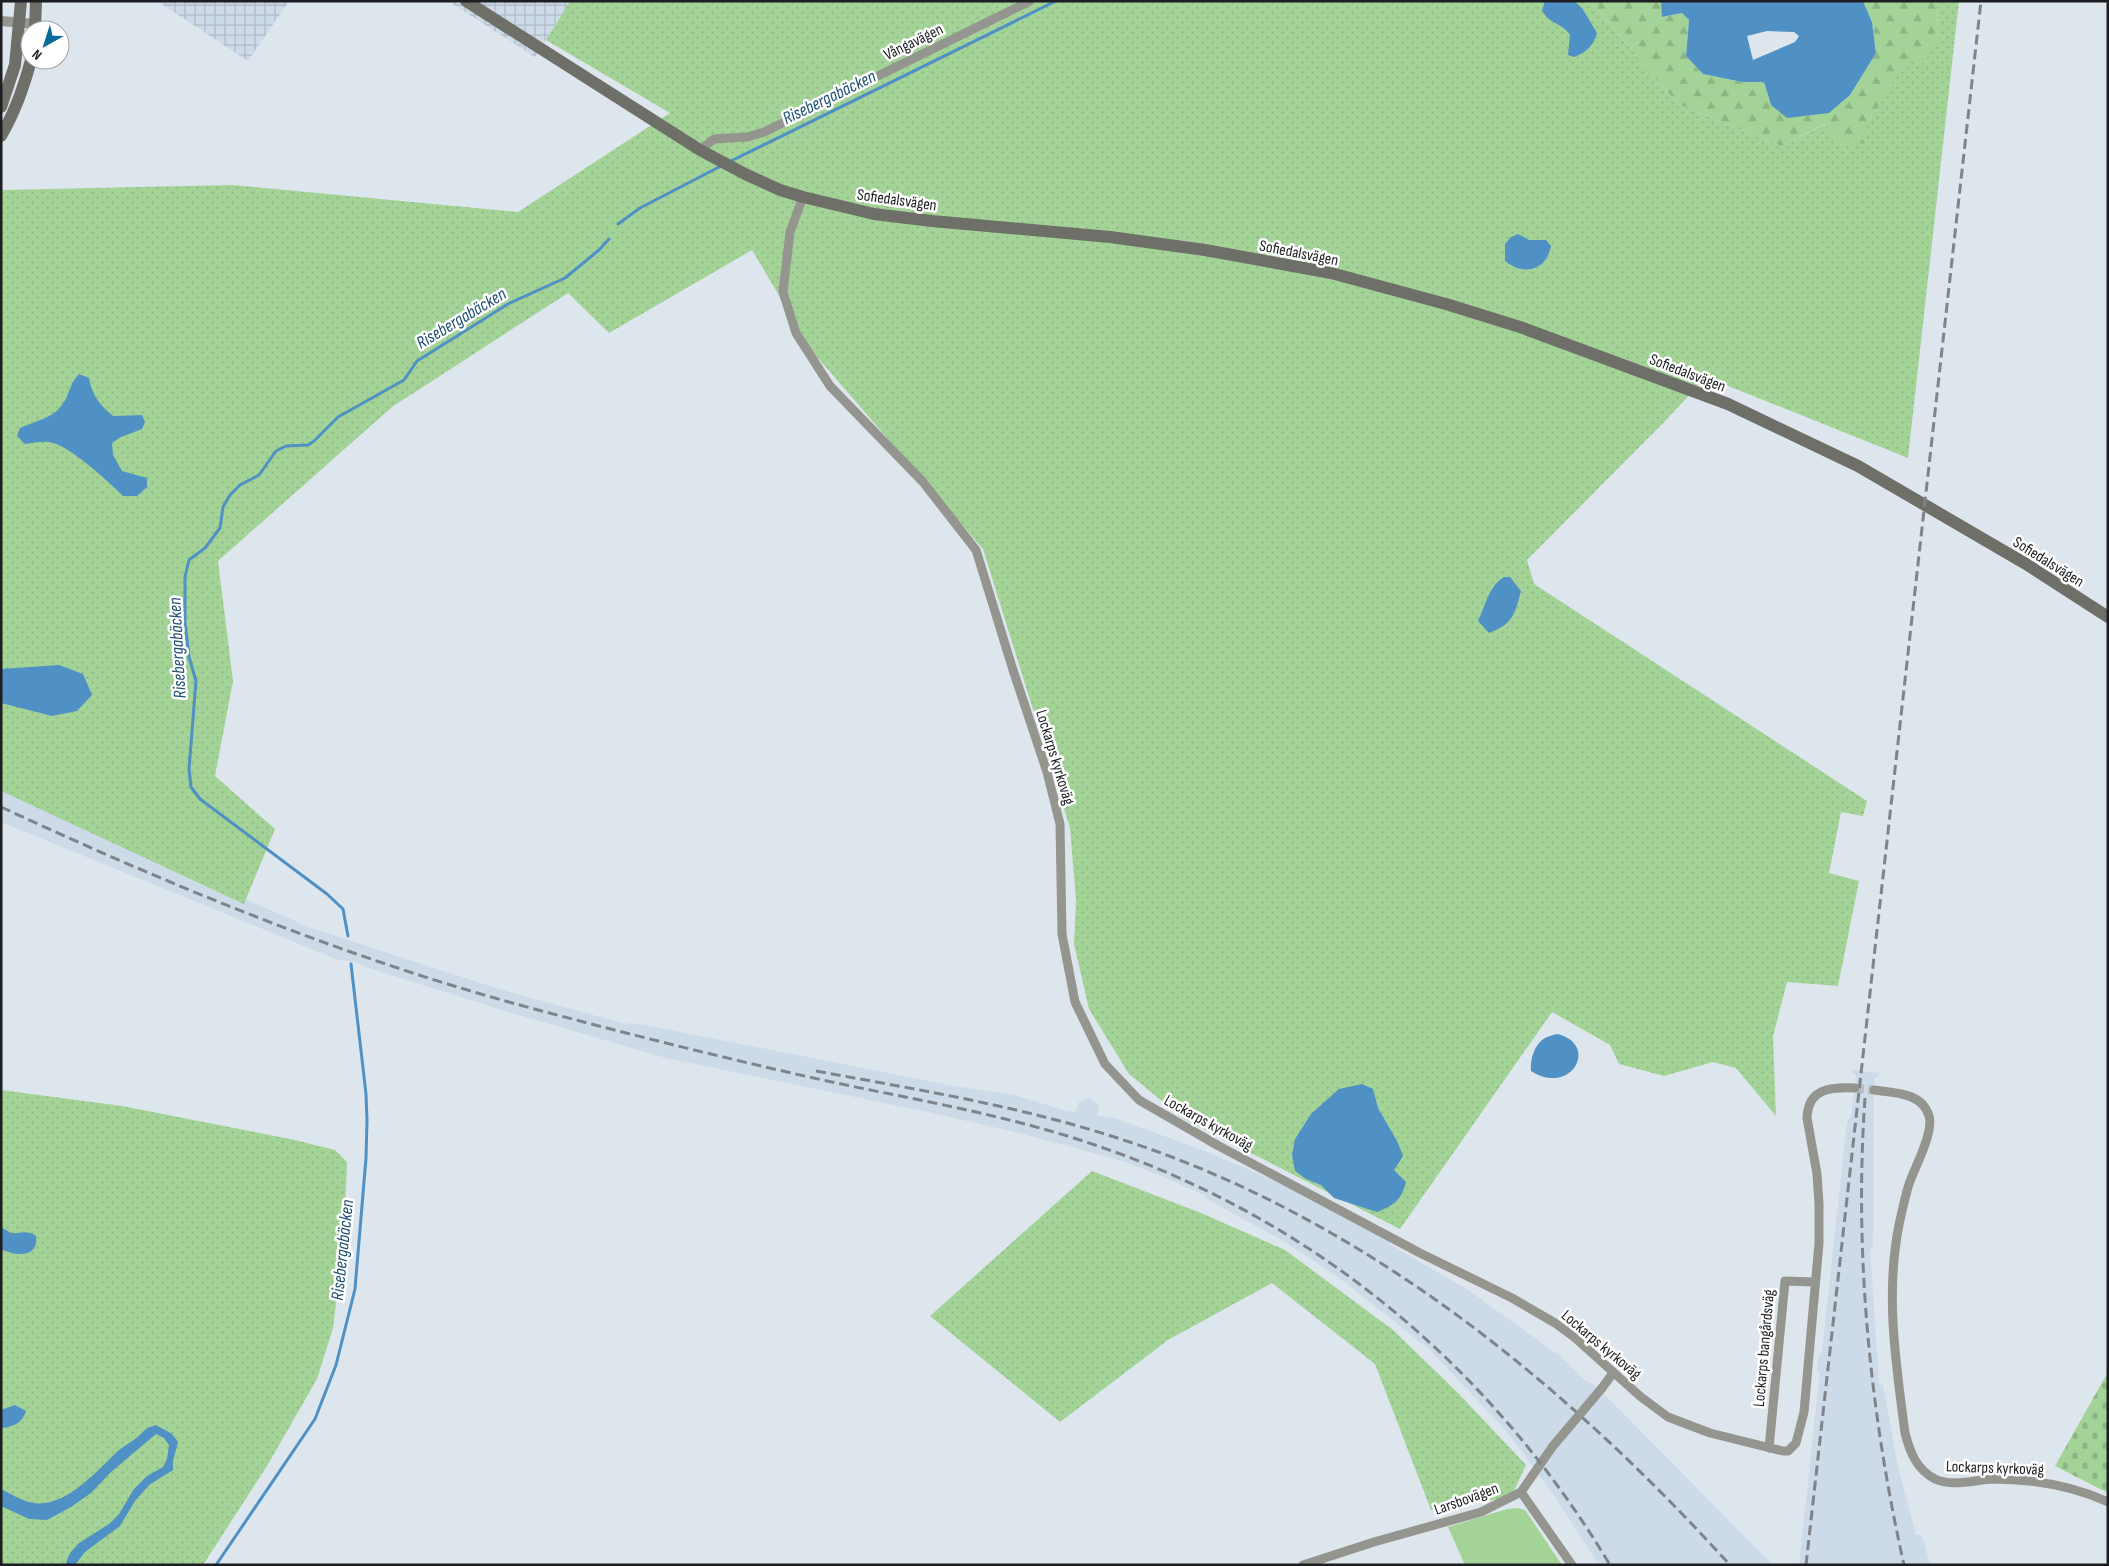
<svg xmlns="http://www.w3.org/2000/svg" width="2109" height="1566" viewBox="0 0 2109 1566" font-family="'Sofia Sans Condensed',sans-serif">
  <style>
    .built { fill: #cddae8 }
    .industrial { fill: url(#industrial-grid) }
    .grass { fill: url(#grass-dots) }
    .forest { fill: url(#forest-firs) }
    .cemetery { fill: url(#cemetery-stones) }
    .pitch { fill: #a4d398 }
    .water { fill: #4f91c4; fill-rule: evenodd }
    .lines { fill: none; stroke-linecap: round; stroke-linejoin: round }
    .stream { stroke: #4f91c4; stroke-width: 3 }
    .minor-tunnel { stroke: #b6bdc4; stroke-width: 9; stroke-dasharray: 9 4.5; stroke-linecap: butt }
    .minor { stroke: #959590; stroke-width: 9 }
    .tertiary { stroke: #959590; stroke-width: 10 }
    .secondary { stroke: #6f6f69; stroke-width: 12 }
    .rail { stroke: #7f848a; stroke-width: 3; stroke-dasharray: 10 5; stroke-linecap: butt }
    .minor-bridge { stroke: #959590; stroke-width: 9 }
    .labels { text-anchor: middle; stroke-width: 5; stroke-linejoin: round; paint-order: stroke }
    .street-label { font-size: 16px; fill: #1c1e21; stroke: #fff }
    .water-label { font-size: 18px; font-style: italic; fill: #205074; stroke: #fff }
  </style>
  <defs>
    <pattern id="industrial-grid" width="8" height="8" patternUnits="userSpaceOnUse" patternTransform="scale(1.25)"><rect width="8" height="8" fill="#cddae8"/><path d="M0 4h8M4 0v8" fill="none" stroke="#afbbc7"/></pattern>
    <pattern id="grass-dots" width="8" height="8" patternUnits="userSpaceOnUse" patternTransform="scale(1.25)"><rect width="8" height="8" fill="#a4d398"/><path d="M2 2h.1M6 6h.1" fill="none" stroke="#8db583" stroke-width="1.8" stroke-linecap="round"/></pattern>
    <pattern id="forest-firs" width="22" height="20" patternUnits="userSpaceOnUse" patternTransform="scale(1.25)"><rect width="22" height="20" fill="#a4d398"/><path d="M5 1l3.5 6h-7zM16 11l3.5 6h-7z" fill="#8db583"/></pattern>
    <pattern id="cemetery-stones" width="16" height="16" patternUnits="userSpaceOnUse" patternTransform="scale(1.25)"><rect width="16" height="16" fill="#a4d398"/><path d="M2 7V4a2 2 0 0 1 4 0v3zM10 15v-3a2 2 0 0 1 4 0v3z" fill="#8db583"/></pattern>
  </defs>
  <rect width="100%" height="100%" fill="#dde5ed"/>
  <!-- built -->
  <g class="built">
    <polygon points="1,789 308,927 499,989 622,1023 645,1025 954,1086 1014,1095 1063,1110 1075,1112 1079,1102 1089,1097 1099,1105 1097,1115 1114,1118 1200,1149 1278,1182 1388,1240 1391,1245 1468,1290 1560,1356 1585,1380 1595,1385 1773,1565 1599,1565 1557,1500 1521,1450 1500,1424 1430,1350 1351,1287 1316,1262 1278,1238 1207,1199 1204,1195 1164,1177 1123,1161 1019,1133 928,1112 666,1058 502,1010 366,967 360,963 336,959 1,822"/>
    <polygon points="1850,1070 1881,1073 1874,1079 1873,1247 1870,1249 1879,1384 1883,1385 1898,1467 1916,1535 1922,1535 1930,1565 1799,1565 1820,1372 1817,1369 1819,1354 1822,1352 1847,1122 1851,1117 1856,1076"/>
  </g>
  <!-- industrial -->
  <g class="industrial">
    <polygon points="157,1 289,1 248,61"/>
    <polygon points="448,1 570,1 535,57"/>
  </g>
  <!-- grass -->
  <g class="grass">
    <polygon points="570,1 1590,1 1678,104 1781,146 1826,124 1843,145 1867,123 1905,61 1938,41 1937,1 1959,1 1908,458 1706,377 1666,420 1527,560 1534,584 1867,801 1863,816 1841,812 1829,873 1859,881 1838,986 1787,982 1773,1036 1776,1116 1736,1068 1713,1062 1664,1076 1619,1064 1610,1045 1552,1012 1400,1229 1184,1119 1129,1074 1089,1009 1074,944 1076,900 1070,828 983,549 812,351 752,250 609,333 568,293 392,407 218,561 233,681 215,776 275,829 244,904 1,791 1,190 233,185 518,212 670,113 546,40"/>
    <polygon points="1,1090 122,1106 295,1140 335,1150 347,1162 344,1237 333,1328 317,1379 267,1466 203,1565 1,1565"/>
    <polygon points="1092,1171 1201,1213 1285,1250 1393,1330 1458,1393 1526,1465 1511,1497 1431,1510 1375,1364 1272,1283 1168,1340 1060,1422 930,1316"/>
  </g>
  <!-- forest -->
  <polygon class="forest" points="1590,1 1661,1 1663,17 1682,13 1689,20 1686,56 1703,74 1742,82 1764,82 1771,105 1829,113 1850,95 1876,53 1872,22 1863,1 1937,1 1938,41 1924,63 1905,62 1867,123 1865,143 1843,145 1825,124 1781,146 1678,104"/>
  <!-- cemetery -->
  <polygon class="cemetery" points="2108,1372 2108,1493 2055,1466"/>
  <!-- pitch -->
  <polygon class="pitch" points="1518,1508 1525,1510 1562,1565 1465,1565 1448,1527 1507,1509"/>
  <!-- water -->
  <g class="water">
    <path d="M1545,1H1574L1582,8L1597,33C1594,45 1586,53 1574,57L1568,55L1570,35C1562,22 1549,25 1542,10Z"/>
    <path d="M1661,1H1863L1872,22L1876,53L1850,95L1829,113L1787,118L1771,105L1764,82H1742L1703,74L1686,56L1689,20L1682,13L1662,17ZM1767,31L1794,32L1799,36L1795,42L1753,60L1747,36Z"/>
    <path d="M1518,234L1529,240H1546L1551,246C1546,271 1524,276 1505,261V244L1511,237Z"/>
    <path d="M79,374L89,378C92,396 100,405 113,416L142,415L145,422L142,429L121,437L112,443L113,455L122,471L147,478V487L137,496H123C109,482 68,444 49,442C42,441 33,443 25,444L17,436L20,428C33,422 53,418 62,405C70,395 68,386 79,374Z"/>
    <path d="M1504,577H1510L1521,591C1515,614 1513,624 1489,633L1478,621C1486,605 1488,587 1504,577Z"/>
    <polygon points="59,665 83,674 92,695 77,711 52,716 1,703 1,669"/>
    <path d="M1557,1034C1600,1044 1572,1097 1531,1071C1530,1060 1534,1044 1545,1038C1548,1036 1553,1035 1557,1034Z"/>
    <path d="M1362,1084L1373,1089L1378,1108L1397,1141L1403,1156L1394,1170L1406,1182C1401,1201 1394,1205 1377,1212L1334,1198L1321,1185L1306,1179L1295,1171L1292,1155L1295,1139L1311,1114L1339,1089Z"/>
    <path d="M1,1227L11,1233C21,1234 27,1229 36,1236C39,1259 14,1256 1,1249Z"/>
    <path d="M15,1405L26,1411C22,1423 14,1427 1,1428V1410Z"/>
    <path d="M156,1425L172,1434L178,1442L173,1461V1470L149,1485L135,1501L120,1526L85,1552L75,1565H66V1563L70,1553L79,1543L109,1524L119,1514L134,1489L147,1476L163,1467L167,1459L169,1445L164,1438L156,1434L111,1472L91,1493L71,1507L47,1520L29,1519L1,1506V1489C11,1494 22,1501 33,1503C67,1508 97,1470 119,1450C124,1446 130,1443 135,1439C145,1432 142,1429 156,1425Z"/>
  </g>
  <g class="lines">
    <!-- stream -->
    <g class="stream">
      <polyline points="729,162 1056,1"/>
      <polyline points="618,224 640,208 721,166"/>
      <polyline points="348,936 343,909 327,894 200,799 191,787 189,769 196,681 189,657 185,622 185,577 189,560 205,548 220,528 223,507 230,495 240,485 259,475 276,451 286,446 308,445 314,441 338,417 404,380 417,361 508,304 565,278 599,250 609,239"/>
      <polyline points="216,1565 315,1419 336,1365 355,1289 366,1158 367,1121 366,1094 351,964"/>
    </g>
    <!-- minor-tunnel -->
    <polyline class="minor-tunnel" points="1855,1088 1874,1090"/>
    <!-- minor -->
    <g class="minor">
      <polyline points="700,150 714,139 747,137 764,132 1030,1"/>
      <path d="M803,197L790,232L783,292L796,333L830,386L923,482L976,550L1013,670L1047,772L1060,824L1062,934L1075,1002L1105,1064L1139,1100L1217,1145L1420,1253L1512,1298L1555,1323L1574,1337L1641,1397L1668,1417L1710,1433L1783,1451H1788L1796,1443L1804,1412L1819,1243V1204L1817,1174L1807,1118C1808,1088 1831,1087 1855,1088"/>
      <path d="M1874,1090C1894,1093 1922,1092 1929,1116C1934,1132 1915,1167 1909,1184C1905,1197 1902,1211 1899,1225C1885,1294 1896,1364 1905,1433C1910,1452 1916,1469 1935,1479C1952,1487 1975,1480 1992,1479C2032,1479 2071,1485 2108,1502"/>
      <polyline points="1602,1388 1613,1373"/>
      <polyline points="1769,1448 1785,1281 1815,1282"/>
      <polyline points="1521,1492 1572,1565"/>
      <polyline points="1303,1565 1374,1542 1481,1512 1521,1492 1553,1446"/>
    </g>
    <!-- tertiary -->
    <polyline class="tertiary" points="1,21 36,24"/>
    <!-- secondary -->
    <g class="secondary">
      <polyline points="466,1 700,150 745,174 780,190 803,197 874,214 932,221 1110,237 1205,250 1331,273 1446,304 1520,327 1728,404 1858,466 2026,564 2108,617"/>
      <polyline points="35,30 36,1"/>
      <polyline points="1,107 15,65 21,1"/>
      <path d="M1,136C15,112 24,87 31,60"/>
    </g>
    <!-- rail -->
    <g class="rail">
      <path d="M1,807C176,888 355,962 542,1011C636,1036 732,1060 827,1081C916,1100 1008,1115 1095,1145C1314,1219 1491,1366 1610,1565"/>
      <path d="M816,1071C914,1089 1013,1105 1108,1135C1354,1211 1559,1377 1730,1565"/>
      <path d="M1865,1098C1854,1253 1870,1413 1904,1565"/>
      <polyline points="1806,1565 1981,1"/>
    </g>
    <!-- minor-bridge -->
    <polyline class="minor-bridge" points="1553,1446 1602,1388"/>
  </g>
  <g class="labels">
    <!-- street labels -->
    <g class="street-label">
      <text transform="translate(913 41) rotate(-26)" y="6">Vångavägen</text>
      <text transform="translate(897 199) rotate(8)" y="6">Sofiedalsvägen</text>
      <text transform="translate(1299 252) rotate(11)" y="6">Sofiedalsvägen</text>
      <text transform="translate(1688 372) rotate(21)" y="6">Sofiedalsvägen</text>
      <text transform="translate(2049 561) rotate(32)" y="6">Sofiedalsvägen</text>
      <text transform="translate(1056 757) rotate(73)" y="6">Lockarps kyrkoväg</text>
      <text transform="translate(1209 1122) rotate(29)" y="6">Lockarps kyrkoväg</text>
      <text transform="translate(1602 1344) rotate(40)" y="6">Lockarps kyrkoväg</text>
      <text transform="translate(1763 1348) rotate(-85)" y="6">Lockarps bangårdsväg</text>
      <text transform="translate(1995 1467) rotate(2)" y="6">Lockarps kyrkoväg</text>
      <text transform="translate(1466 1498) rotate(-20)" y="6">Larsbovägen</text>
    </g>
    <!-- water labels -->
    <g class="water-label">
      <text transform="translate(829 97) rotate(-26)" y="6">Risebergabäcken</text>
      <text transform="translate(461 318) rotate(-31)" y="6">Risebergabäcken</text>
      <text transform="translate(177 648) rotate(-93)" y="6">Risebergabäcken</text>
      <text transform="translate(342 1250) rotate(-84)" y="6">Risebergabäcken</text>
    </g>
  </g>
  <!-- border -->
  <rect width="2109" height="1566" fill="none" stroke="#1c1e21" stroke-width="5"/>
  <!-- north arrow -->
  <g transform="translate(45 45) rotate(219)"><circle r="24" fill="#ffffff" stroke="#a4a5a6"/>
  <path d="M0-4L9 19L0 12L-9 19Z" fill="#066a98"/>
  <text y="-8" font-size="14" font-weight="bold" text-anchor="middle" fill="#1c1e21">N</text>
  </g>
</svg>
